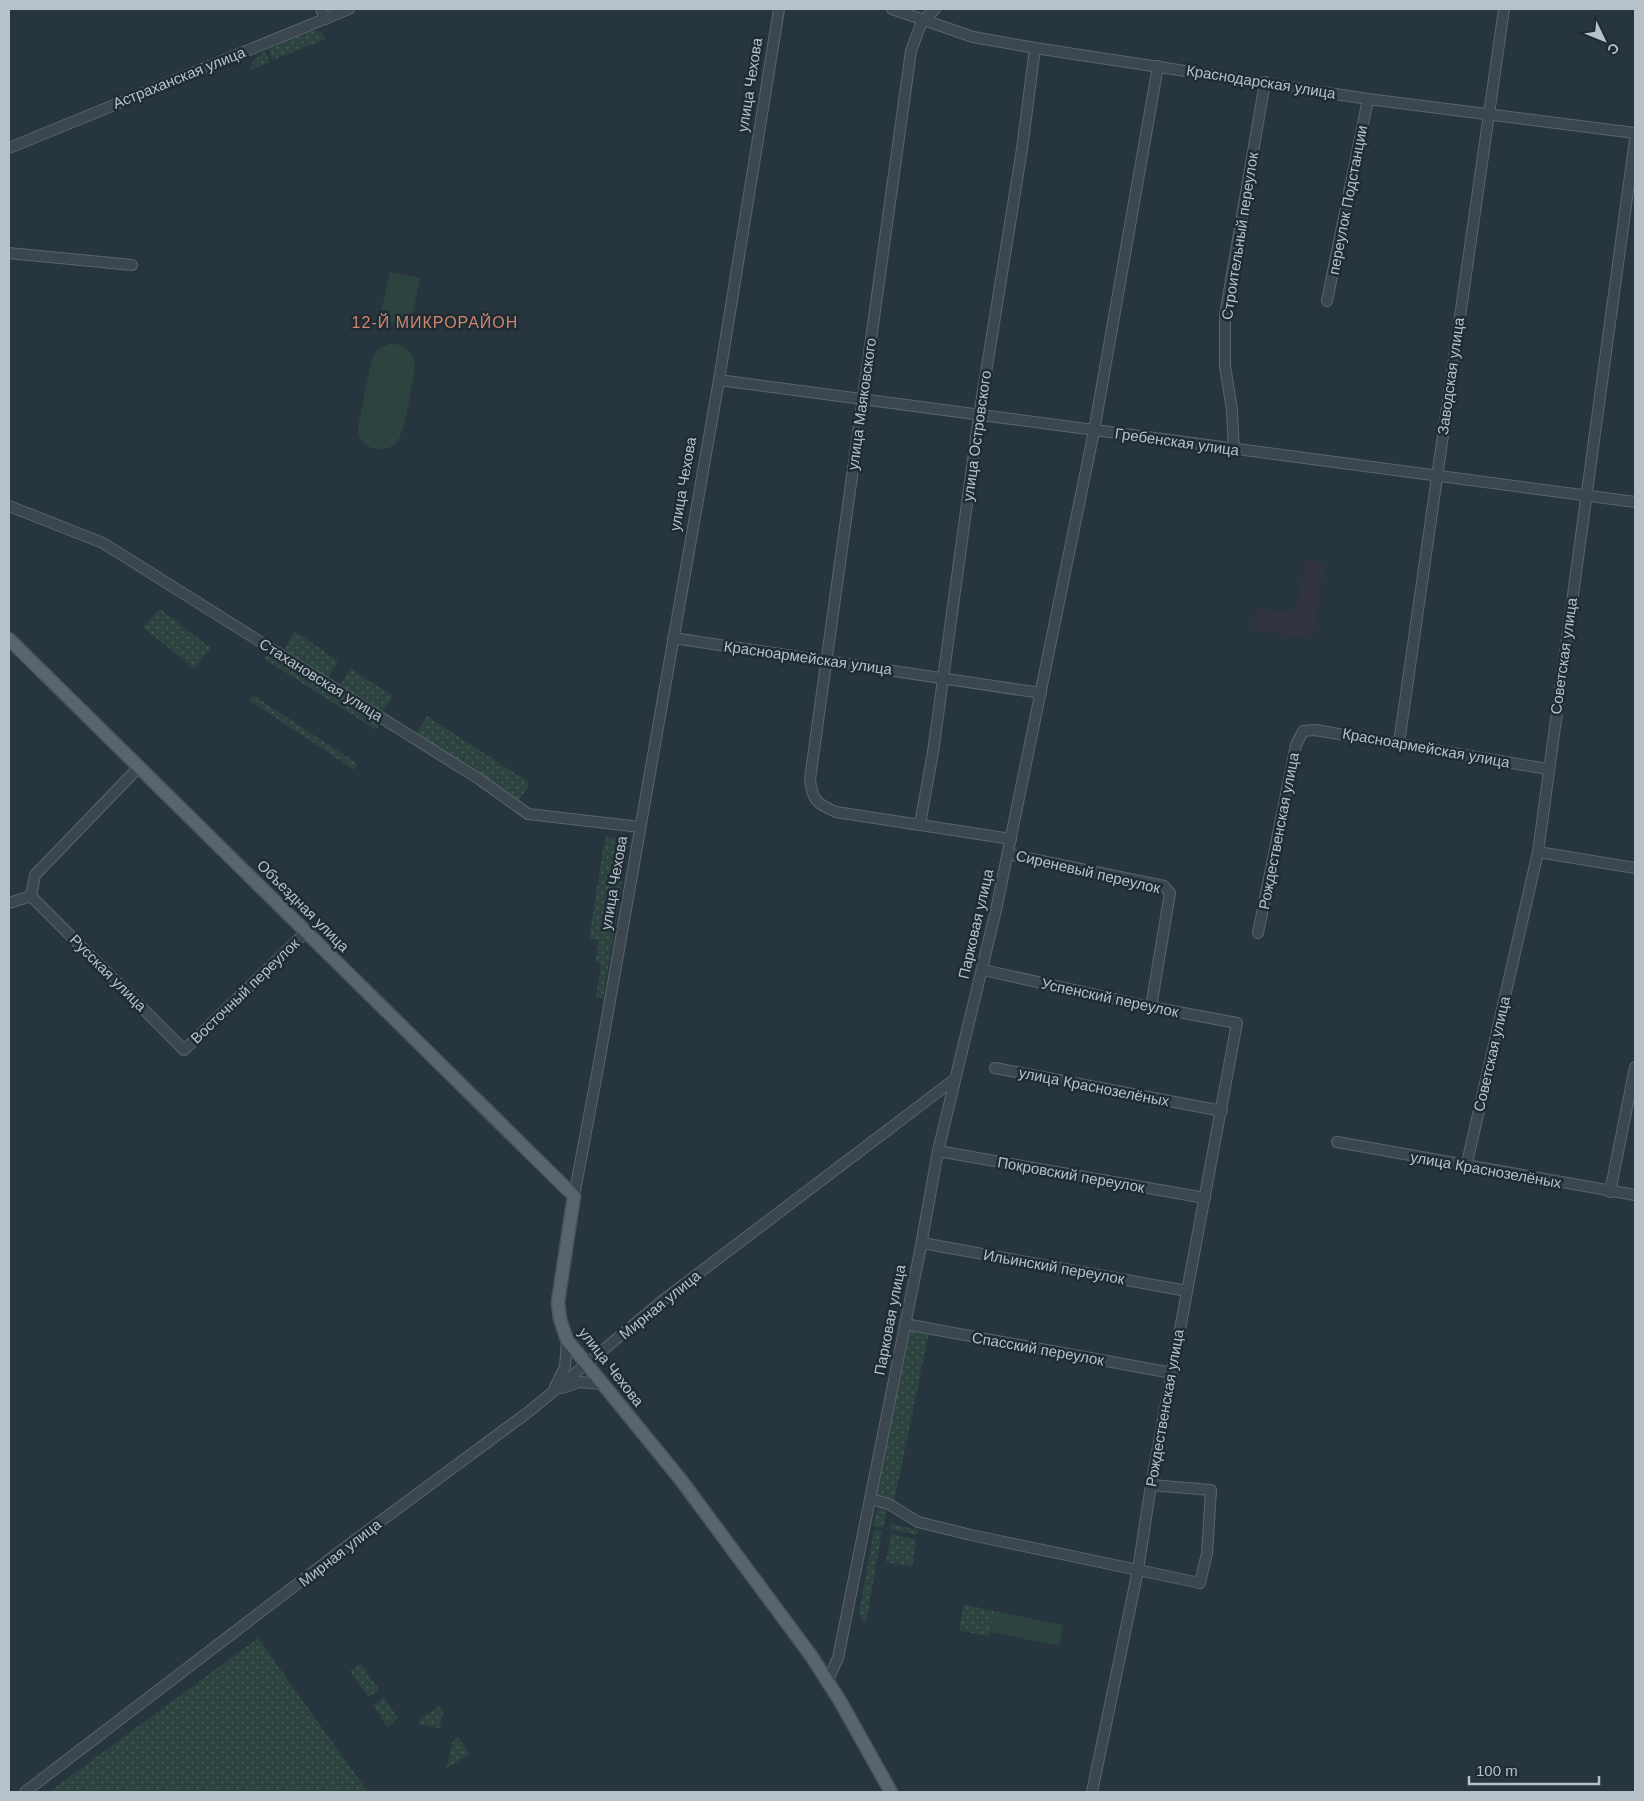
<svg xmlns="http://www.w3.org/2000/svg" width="1644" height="1801" viewBox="0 0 1644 1801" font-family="Helvetica,sans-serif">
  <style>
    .medical { fill: #323340 }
    .grass { fill: url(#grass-dots) }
    .pitch { fill: #2c4340 }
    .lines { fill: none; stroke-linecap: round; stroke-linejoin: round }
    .minor-casing { stroke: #59646c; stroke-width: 12 }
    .major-casing { stroke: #47525a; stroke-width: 15 }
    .minor { stroke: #3b464e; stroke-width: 10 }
    .major { stroke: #59656e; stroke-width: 12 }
    .labels { text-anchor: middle; stroke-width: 5; stroke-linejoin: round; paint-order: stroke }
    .street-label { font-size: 15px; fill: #b7c1c9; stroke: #202b33 }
    .neighbourhood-label { font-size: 16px; letter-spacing: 1px; fill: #ce876d; stroke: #202b33 }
  </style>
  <defs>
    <pattern id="grass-dots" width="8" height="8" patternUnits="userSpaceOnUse" patternTransform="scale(1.25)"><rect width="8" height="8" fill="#2c4340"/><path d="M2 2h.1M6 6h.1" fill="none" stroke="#485c5a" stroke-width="1.8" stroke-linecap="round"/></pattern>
  </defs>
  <rect width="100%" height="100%" fill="#27353e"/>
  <!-- medical -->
  <polygon class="medical" points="1305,560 1325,563 1313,639 1252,630 1255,608 1296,614"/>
  <!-- grass -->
  <g class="grass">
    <polygon points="313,30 321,32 326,39 273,60 268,49"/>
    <polygon points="265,51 270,62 249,71 254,60"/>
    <polygon points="160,609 211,648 194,669 143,627"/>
    <polygon points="295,631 338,661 328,678 284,650"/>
    <polygon points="270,650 381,721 376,730 264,659"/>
    <polygon points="351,669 393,696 382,713 340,685"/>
    <polygon points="253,695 358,764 354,770 249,700"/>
    <polygon points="427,716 530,783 518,802 416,734"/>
    <polygon points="605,837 629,840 603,999 596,997 601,964 595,962 599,940 589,939"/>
    <polygon points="911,1328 929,1332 894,1502 876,1497"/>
    <polygon points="888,1506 883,1528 873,1526 877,1509"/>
    <polygon points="891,1524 919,1530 917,1535 890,1529"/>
    <polygon points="874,1530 882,1531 866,1623 861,1619 859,1613"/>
    <polygon points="891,1534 917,1540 912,1567 886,1562"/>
    <polygon points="964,1605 995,1611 989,1637 959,1630"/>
    <polygon points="258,1638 368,1792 49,1792"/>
    <polygon points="361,1664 379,1690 368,1697 350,1671"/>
    <polygon points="384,1697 398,1719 387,1727 373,1705"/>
    <polygon points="440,1706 443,1711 440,1728 421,1725 418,1721"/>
    <polygon points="458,1737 470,1754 447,1768 452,1743"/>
  </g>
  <!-- pitch -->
  <g class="pitch">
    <polygon points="390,272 420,278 410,327 379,320"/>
    <path d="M389,344C404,343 414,351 415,366C413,380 405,432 397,442C391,449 381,451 372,448C363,445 358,437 358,427L372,357L379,348Z"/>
    <polygon points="995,1611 1063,1625 1059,1646 990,1632"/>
  </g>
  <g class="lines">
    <!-- minor casing -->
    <g class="minor-casing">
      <g id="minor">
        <polyline points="321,9 325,19"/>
        <polyline points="892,9 973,37 1035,48 1368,99 1635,133"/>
        <path d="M935,9L922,21L911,51L810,779C812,800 817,804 836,812L1011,839"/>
        <polyline points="9,148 349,9"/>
        <polyline points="9,253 132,265"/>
        <polyline points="1327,301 1368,99"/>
        <polyline points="719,380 1635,502"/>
        <polyline points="1234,450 1232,410 1225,366 1225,315 1265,82"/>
        <polyline points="9,506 103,543 479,779 528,814 640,827"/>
        <polyline points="673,638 1041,693"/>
        <polyline points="1399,743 1504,9"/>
        <polyline points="920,824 933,752 979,416 1022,149 1035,48"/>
        <polyline points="1538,852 1635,868"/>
        <polyline points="1008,854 1164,886 1170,893 1151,1007"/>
        <polyline points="31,896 184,1050 306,932"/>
        <polyline points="9,903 31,896 35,875 139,767"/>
        <polyline points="1258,933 1296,745 1303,731 1315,730 1548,769"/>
        <polyline points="983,970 1151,1007 1237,1023 1151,1485 1138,1570 1092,1792"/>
        <polyline points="995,1068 1222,1111"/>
        <polyline points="1337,1142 1635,1195"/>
        <polyline points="938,1151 1205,1198"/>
        <polyline points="1466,1167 1538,852 1635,139"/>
        <polyline points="1610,1192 1635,1067"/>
        <polyline points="574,1196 599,1063 719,380 779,9"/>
        <polyline points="922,1243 1187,1291"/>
        <polyline points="905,1324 1172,1373"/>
        <polyline points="555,1387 565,1367 567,1340"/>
        <polyline points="563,1388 579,1382 602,1384"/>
        <polyline points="871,1499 889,1504 918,1522 971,1535 1200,1583 1207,1553 1211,1490 1151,1485"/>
        <polyline points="828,1680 838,1658 920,1251 938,1151 996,910 1094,431 1158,66"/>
        <polyline points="25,1792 347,1546 531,1410 662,1301 955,1079"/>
      </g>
    </g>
    <!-- major casing -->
    <g class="major-casing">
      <polyline id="major" points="9,639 574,1196 558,1302 560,1319 567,1340 681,1480 812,1657 840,1701 891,1792"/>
    </g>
    <!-- minor -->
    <use href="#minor" class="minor"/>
    <!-- major -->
    <use href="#major" class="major"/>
  </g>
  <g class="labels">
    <!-- street labels -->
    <g class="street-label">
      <text transform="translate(179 78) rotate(-22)" y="5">Астраханская улица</text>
      <text transform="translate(1261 82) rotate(9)" y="5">Краснодарская улица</text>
      <text transform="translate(750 85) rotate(-81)" y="5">улица Чехова</text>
      <text transform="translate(1348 200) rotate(-79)" y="5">переулок Подстанции</text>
      <text transform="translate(1240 236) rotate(-81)" y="5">Строительный переулок</text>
      <text transform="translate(1451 376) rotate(-82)" y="5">Заводская улица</text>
      <text transform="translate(862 404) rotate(-82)" y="5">улица Маяковского</text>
      <text transform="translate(977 436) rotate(-82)" y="5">улица Островского</text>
      <text transform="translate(1177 442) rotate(8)" y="5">Гребенская улица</text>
      <text transform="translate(683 484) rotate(-80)" y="5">улица Чехова</text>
      <text transform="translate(1564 656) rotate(-82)" y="5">Советская улица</text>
      <text transform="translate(808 658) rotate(8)" y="5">Красноармейская улица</text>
      <text transform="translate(321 680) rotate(32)" y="5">Стахановская улица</text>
      <text transform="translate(1426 748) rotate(10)" y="5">Красноармейская улица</text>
      <text transform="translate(1279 831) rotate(-79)" y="5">Рождественская улица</text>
      <text transform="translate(1088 872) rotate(13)" y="5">Сиреневый переулок</text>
      <text transform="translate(614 883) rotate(-80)" y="5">улица Чехова</text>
      <text transform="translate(303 906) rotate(45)" y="5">Объездная улица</text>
      <text transform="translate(976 924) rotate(-77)" y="5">Парковая улица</text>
      <text transform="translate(108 973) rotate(45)" y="5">Русская улица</text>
      <text transform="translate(245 991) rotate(-44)" y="5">Восточный переулок</text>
      <text transform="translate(1110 998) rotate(12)" y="5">Успенский переулок</text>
      <text transform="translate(1492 1054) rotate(-77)" y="5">Советская улица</text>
      <text transform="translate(1094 1087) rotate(11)" y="5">улица Краснозелёных</text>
      <text transform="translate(1486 1170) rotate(10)" y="5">улица Краснозелёных</text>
      <text transform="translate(1071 1175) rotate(10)" y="5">Покровский переулок</text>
      <text transform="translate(1054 1267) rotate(10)" y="5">Ильинский переулок</text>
      <text transform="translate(660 1305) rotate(-39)" y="5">Мирная улица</text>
      <text transform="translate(890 1320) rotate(-79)" y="5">Парковая улица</text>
      <text transform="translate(1038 1349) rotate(10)" y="5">Спасский переулок</text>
      <text transform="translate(611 1367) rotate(52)" y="5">улица Чехова</text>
      <text transform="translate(1165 1408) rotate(-80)" y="5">Рождественская улица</text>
      <text transform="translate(340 1553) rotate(-38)" y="5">Мирная улица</text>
    </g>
    <!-- neighbourhood labels -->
    <g class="neighbourhood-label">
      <text x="435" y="328">12-Й МИКРОРАЙОН</text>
    </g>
  </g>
  <!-- border -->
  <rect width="1644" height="1801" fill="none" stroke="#b7c1c9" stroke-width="20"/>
  <!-- north arrow -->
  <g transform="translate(1604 40) rotate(133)" stroke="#202b33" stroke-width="4" paint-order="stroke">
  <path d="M0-4L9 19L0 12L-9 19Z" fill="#b7c1c9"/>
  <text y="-8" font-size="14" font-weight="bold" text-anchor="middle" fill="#b7c1c9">С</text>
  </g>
  <!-- scale -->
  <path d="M1469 1776v8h130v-8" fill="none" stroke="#b7c1c9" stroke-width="2.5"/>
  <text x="1476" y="1776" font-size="15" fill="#b7c1c9" stroke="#202b33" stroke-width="4" paint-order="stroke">100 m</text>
</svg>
